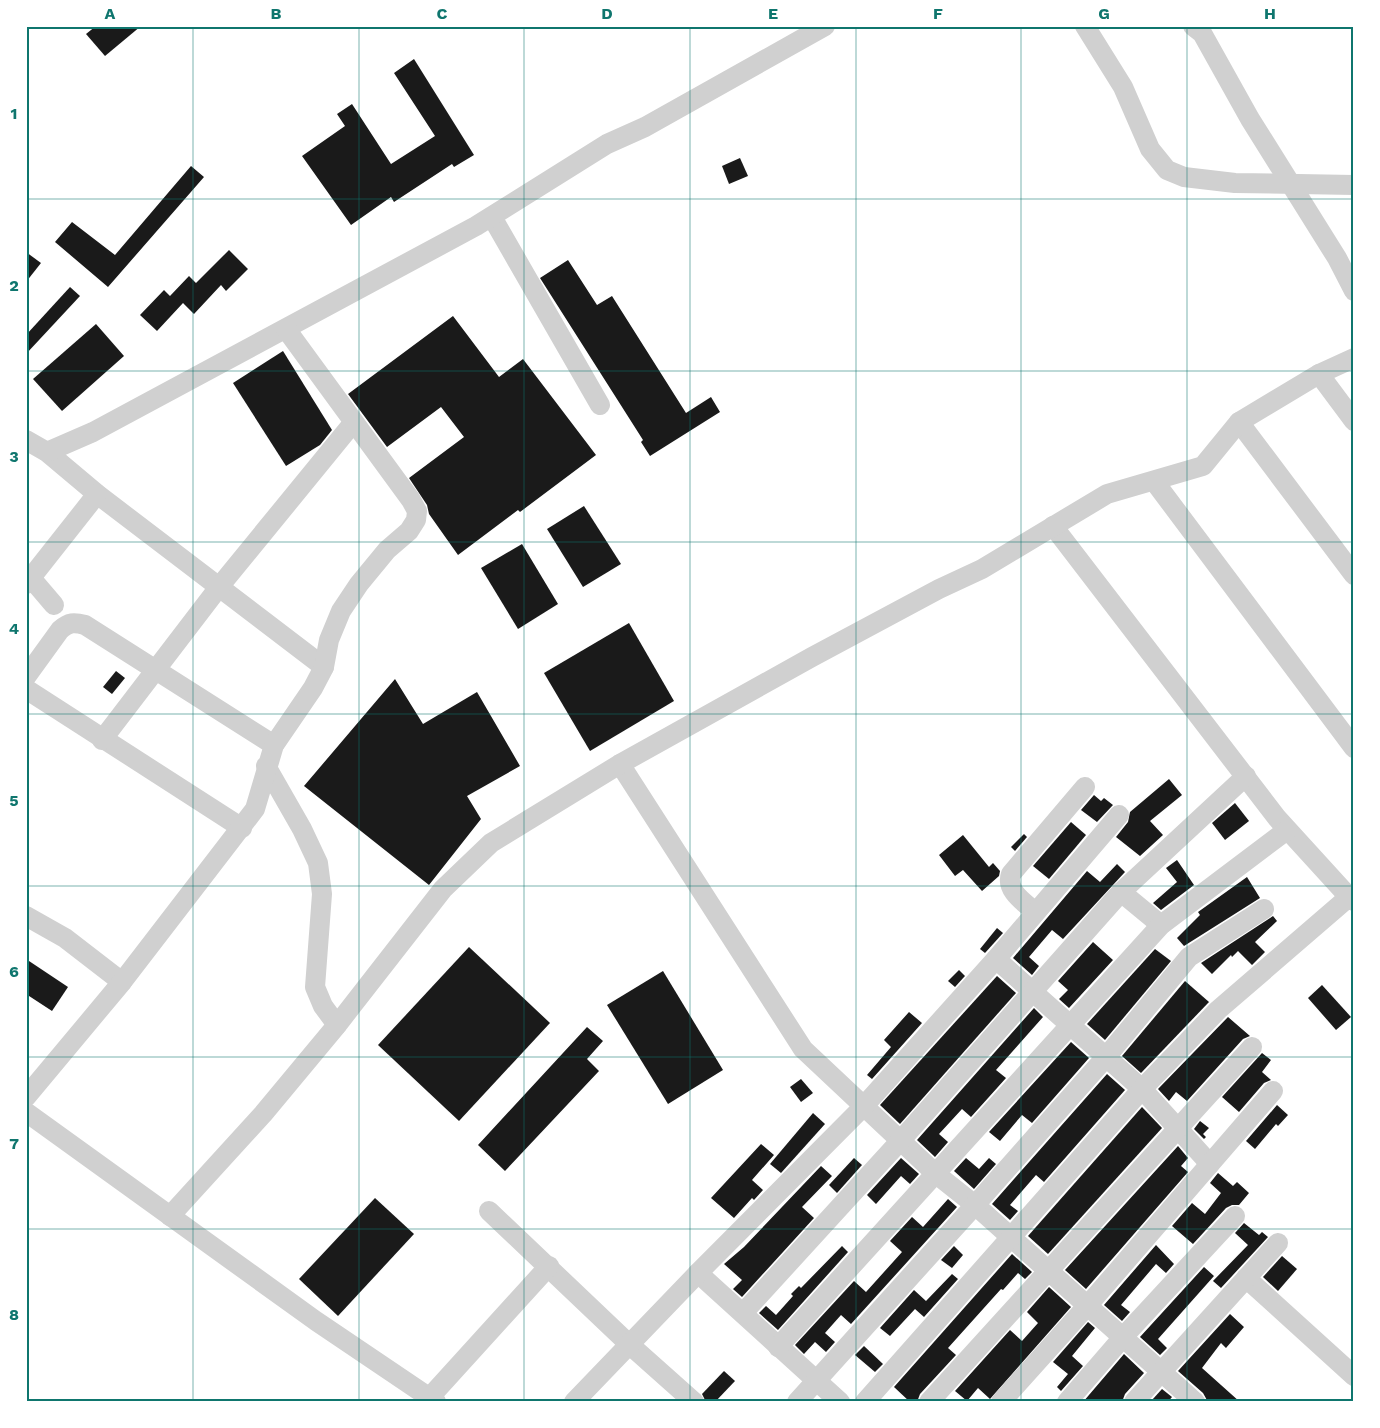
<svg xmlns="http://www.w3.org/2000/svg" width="1380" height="1428" viewBox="0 0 1380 1428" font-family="'Work Sans',sans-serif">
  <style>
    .building { fill: #1a1a1a }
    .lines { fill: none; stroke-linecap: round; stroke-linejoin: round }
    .minor { stroke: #d0d0d0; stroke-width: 20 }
    .grid { fill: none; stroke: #0f766e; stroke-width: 1; stroke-opacity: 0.55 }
    .neatline { fill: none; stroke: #0f766e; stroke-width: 2 }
    .grid-label { font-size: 16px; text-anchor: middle; font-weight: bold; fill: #0f766e }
  </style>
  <rect width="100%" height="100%" fill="#fff"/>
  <!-- building -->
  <g class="building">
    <polygon points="96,26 141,26 105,56 86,34"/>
    <polygon points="414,59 474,155 454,167 452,164 394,202 391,197 351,225 302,156 345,126 337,114 352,104 391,164 435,136 394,73"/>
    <polygon points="740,158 748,176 729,184 722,166"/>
    <polygon points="191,166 204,177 108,287 55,242 72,222 115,255"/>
    <polygon points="229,250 248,269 226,291 221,285 194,314 183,303 157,331 140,315 164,290 170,296 189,276 196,283"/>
    <polygon points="26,252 41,263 26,282"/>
    <polygon points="568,260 597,305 612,296 686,413 711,397 720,412 650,456 641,442 643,440 540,278"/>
    <polygon points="70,287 80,296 26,354 26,335"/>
    <polygon points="453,316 499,377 523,359 596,455 520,512 518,510 458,555 429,514 427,505 409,478 464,437 441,407 387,447 348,394"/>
    <polygon points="96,324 124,356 62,411 33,379"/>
    <polygon points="283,351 332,430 320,445 286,466 233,383"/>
    <polygon points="584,506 621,564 583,587 547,529"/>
    <polygon points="522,544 558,604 518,629 481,568"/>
    <polygon points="629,623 674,701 590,751 544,673"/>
    <polygon points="116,671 125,678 112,694 103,687"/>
    <polygon points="395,679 423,724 477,692 520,766 467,796 481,819 429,885 304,786"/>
    <polygon points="1169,779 1182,795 1150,821 1163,835 1140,856 1116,837 1128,822 1130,812"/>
    <polygon points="1094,795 1101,801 1104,798 1113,805 1097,822 1081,810"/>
    <polygon points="1235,803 1249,821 1225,840 1212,823"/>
    <polygon points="1071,822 1086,835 1049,879 1033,866"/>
    <polygon points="1024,834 1027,837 1015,851 1011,847"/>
    <polygon points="963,835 989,867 993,863 1000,871 999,876 982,891 963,870 955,876 939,855"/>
    <polygon points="1177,860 1194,885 1161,910 1153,903 1177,882 1166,868"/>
    <polygon points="1117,864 1125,872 1063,939 1052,930 1029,957 1039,966 1032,975 1013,958 1087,871 1100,882"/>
    <polygon points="1247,877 1260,898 1184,946 1177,938 1200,915 1198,912"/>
    <polygon points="1273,916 1277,921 1255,942 1265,952 1252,965 1238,951 1232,957 1231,955 1212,974 1201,963"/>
    <polygon points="997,928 1003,933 985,953 980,949"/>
    <polygon points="1093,942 1113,960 1069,1008 1059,999 1068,990 1058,981"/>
    <polygon points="469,947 550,1023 459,1121 378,1045"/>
    <polygon points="1155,949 1171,961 1105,1040 1087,1024"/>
    <polygon points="26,959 68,987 52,1011 26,994"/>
    <polygon points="959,970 965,976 955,987 948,981"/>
    <polygon points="663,971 723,1070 668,1104 607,1005"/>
    <polygon points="997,976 1016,993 900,1124 880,1105"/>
    <polygon points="1185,981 1209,1002 1141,1073 1122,1056"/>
    <polygon points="1322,985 1351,1017 1336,1030 1308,998"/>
    <polygon points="1034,1008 1043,1017 996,1070 1006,1078 971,1117 962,1109 939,1134 948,1142 935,1157 917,1140"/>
    <polygon points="909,1012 922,1023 872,1079 867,1075 891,1047 884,1040"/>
    <polygon points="1228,1017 1250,1036 1243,1039 1187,1101 1176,1092 1169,1101 1158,1089"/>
    <polygon points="587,1027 603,1041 587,1059 599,1071 505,1171 478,1145"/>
    <polygon points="1071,1042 1089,1058 1032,1123 1022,1115 1000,1141 989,1132"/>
    <polygon points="1262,1053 1271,1060 1262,1072 1271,1080 1264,1083 1239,1112 1222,1097"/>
    <polygon points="1107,1074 1125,1090 1044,1182 1036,1175 1010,1205 1018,1211 1010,1220 992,1204"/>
    <polygon points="801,1079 813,1093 801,1102 790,1087"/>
    <polygon points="1277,1105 1288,1115 1278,1126 1276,1124 1255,1149 1246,1141"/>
    <polygon points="1142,1107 1162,1128 1048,1254 1028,1236"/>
    <polygon points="813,1113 825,1124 781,1173 770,1164"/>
    <polygon points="1200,1121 1209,1128 1203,1134 1206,1137 1204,1139 1194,1129"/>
    <polygon points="761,1144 774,1155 752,1180 763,1190 754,1200 752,1198 734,1218 711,1198"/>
    <polygon points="1178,1146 1188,1158 1181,1166 1188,1172 1086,1289 1065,1270"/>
    <polygon points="854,1158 862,1165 837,1193 829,1185"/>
    <polygon points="901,1158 919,1174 910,1184 901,1176 876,1204 867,1195"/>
    <polygon points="966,1158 979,1169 989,1158 996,1164 974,1189 954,1171"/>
    <polygon points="821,1166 832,1176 802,1207 814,1218 742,1297 733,1289 742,1280 724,1264 744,1247"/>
    <polygon points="1218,1173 1233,1186 1237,1182 1249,1193 1239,1205 1232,1205 1226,1208 1193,1244 1172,1226 1192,1203 1205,1214 1221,1193 1210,1183"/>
    <polygon points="375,1198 414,1234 338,1316 299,1279"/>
    <polygon points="948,1199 957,1207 851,1324 841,1315 825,1333 835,1342 826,1352 815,1342 804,1354 795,1345 854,1281 866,1292 902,1252 890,1241 912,1217 923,1227"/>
    <polygon points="1244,1223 1259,1235 1262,1232 1268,1237 1221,1288 1213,1281 1248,1245 1235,1233"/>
    <polygon points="1156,1245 1174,1264 1166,1273 1156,1264 1121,1305 1130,1312 1122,1321 1104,1305"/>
    <polygon points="842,1246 848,1252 778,1330 759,1313 766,1306 776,1315 793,1296 791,1294 799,1286 801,1288"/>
    <polygon points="954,1246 963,1255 952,1268 941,1260"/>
    <polygon points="1012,1254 1032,1272 1025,1279 1018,1273 1003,1290 1001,1289 948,1348 956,1355 920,1394 917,1402 910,1402 894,1387"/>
    <polygon points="1282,1256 1297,1269 1278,1291 1263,1277"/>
    <polygon points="1204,1267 1214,1276 1158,1339 1167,1348 1160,1355 1140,1337"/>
    <polygon points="952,1274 958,1279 924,1317 915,1309 890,1336 880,1328 914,1290 926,1301"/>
    <polygon points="1049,1287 1071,1307 990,1399 978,1388 967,1401 955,1391 1010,1330 1022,1341 1038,1323 1027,1312"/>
    <polygon points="1230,1314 1244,1327 1226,1348 1221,1343 1202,1368 1240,1402 1208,1402 1203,1393 1178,1371"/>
    <polygon points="1088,1322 1095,1328 1072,1356 1083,1366 1061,1391 1057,1387 1068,1374 1053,1362"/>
    <polygon points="864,1346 883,1364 875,1372 855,1355"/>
    <polygon points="1124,1354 1144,1373 1125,1394 1122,1402 1083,1402"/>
    <polygon points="724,1371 735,1381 715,1402 706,1402 702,1394"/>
    <polygon points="1162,1389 1172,1397 1168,1402 1155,1402 1152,1400"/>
  </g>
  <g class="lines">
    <!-- minor -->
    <g class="minor">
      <polyline points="1085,26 1123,87 1150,149 1167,170 1184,177 1235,183 1354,185"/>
      <polyline points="1193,26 1202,33 1250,119 1337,258 1354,291"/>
      <polyline points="492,217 600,405"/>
      <polyline points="1319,374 1354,421"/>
      <polyline points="1239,422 1354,575"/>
      <polyline points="26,440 47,452 97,494 324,667"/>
      <polyline points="47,452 93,432 476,226 607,144 645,127 825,26"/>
      <polyline points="1154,481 1354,748"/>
      <polyline points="1053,526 1277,818 1349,897"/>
      <polyline points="31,578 54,605"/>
      <polyline points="26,584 97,494"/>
      <path d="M26,677L60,630C69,622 74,622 85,625L274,745"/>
      <polyline points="26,689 242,828"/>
      <polyline points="102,740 219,587 353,423"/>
      <polyline points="620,764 803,1049 936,1174 975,1205 1195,1402"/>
      <polyline points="266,766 302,829 318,863 322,894 315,987 323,1006 337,1025"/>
      <polyline points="1121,892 1161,925"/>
      <path d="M1034,911C1024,902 1005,890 1011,874L1085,787"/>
      <polyline points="26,916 65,938 122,982"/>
      <polyline points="996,959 1142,1089 1210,1164"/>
      <polyline points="26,1097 122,982 255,809 274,745 313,688 324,667 329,640 341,611 359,584 387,550 409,531 416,520 417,511 411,500 286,329"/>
      <polyline points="26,1112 316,1321 436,1402"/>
      <polyline points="489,1211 630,1345 694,1402"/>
      <polyline points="170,1216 263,1114 337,1025 443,889 491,843 620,764 812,657 939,589 982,569 1107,494 1203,466 1239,422 1319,374 1354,358"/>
      <polyline points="698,1273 840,1402"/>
      <polyline points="1246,1278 1354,1376"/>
      <polyline points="743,1313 901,1140 1121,892 1246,776"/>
      <polyline points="778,1347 1161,925 1287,830"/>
      <polyline points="430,1397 549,1266"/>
      <polyline points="574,1402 698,1273 863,1107 996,959 1119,815"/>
      <polyline points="797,1402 975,1205 1106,1057 1189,957 1264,909"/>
      <polyline points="865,1402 1142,1089 1218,1010 1349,897 1354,901"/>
      <polyline points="929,1402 1252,1047"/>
      <polyline points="1001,1402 1088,1305 1273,1091"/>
      <polyline points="1067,1402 1124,1336 1235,1216"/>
      <polyline points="1134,1402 1278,1243"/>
    </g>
  </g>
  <!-- grid -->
  <path class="grid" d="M193,26V1402M359,26V1402M524,26V1402M690,26V1402M856,26V1402M1021,26V1402M1187,26V1402M26,199H1354M26,371H1354M26,542H1354M26,714H1354M26,886H1354M26,1057H1354M26,1229H1354"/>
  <!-- border -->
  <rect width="1380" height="1428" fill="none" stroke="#ffffff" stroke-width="55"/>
  <rect x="28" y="28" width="1324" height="1372" class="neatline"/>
  <g class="grid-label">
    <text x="110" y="19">A</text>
    <text x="276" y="19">B</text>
    <text x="442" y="19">C</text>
    <text x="607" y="19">D</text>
    <text x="773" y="19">E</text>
    <text x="938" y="19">F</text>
    <text x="1104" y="19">G</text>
    <text x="1270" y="19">H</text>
    <text x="14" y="119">1</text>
    <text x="14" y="291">2</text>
    <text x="14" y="462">3</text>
    <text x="14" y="634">4</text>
    <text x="14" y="806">5</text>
    <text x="14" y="977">6</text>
    <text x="14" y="1149">7</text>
    <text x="14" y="1320">8</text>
  </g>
</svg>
